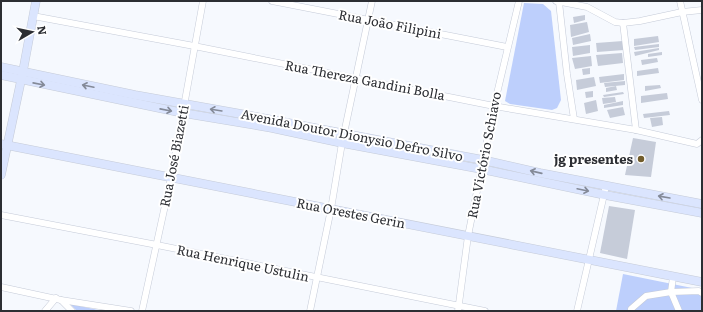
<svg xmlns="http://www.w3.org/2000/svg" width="703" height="312" viewBox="0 0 703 312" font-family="Literata,serif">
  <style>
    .green { fill: #bdcffc }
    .building { fill: #c6ccd9 }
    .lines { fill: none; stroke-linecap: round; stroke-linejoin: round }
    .street-casing { stroke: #c5cbd8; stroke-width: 7 }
    .secondary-casing { stroke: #c5cbd8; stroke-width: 9 }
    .street { stroke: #fff; stroke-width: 6 }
    .secondary { stroke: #dbe5fe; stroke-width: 8 }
    .oneway { stroke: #848a98 }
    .poi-dot { fill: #715c2b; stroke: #fff; stroke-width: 1.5 }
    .labels { text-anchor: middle; stroke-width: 4; stroke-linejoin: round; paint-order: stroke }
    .street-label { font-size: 13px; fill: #2c2e33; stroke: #fff }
    .poi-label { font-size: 13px; font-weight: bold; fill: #2c2e33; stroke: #fff; text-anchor: end }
  </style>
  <rect width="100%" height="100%" fill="#f6f9fe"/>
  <!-- green -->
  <g class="green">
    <polygon points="524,3 543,4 551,11 561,100 557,108 552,110 510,104 505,101"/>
    <polygon points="623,274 702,290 702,311 616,311"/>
    <polygon points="70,304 103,311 77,311"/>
  </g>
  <!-- building -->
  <g class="building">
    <polygon points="585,15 585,20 574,23 573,17"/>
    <polygon points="587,22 589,32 571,37 570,25"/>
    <polygon points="590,34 591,41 573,45 572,38"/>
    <polygon points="658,36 659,42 634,46 634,39"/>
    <polygon points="623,41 624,50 597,52 596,43"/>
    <polygon points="659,44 659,47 635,50 634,47"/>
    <polygon points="590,45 590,53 573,56 572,47"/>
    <polygon points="659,48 659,50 635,56 634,52"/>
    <polygon points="662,52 662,55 648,57 648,54"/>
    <polygon points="622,53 623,63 598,66 596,55"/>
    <polygon points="591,56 592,66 575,69 572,58"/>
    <polygon points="657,58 658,62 642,65 641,60"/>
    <polygon points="590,68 590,74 583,75 582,69"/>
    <polygon points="658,68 659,73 637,76 637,71"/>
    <polygon points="624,74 624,80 600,83 599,77"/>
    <polygon points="594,77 596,86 577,90 576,80"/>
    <polygon points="625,81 625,85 605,87 604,83"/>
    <polygon points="660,85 661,88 645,91 645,86"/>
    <polygon points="616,86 617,90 606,92 606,88"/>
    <polygon points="593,91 593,97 586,98 585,92"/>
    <polygon points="623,92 624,94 604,97 603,95"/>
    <polygon points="667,93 668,99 641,103 641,96"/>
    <polygon points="615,97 616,102 603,104 602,98"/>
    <polygon points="596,100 598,111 586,114 584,103"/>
    <polygon points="623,101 623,105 604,108 604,105"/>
    <polygon points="623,107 625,115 610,118 607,110"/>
    <polygon points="669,111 670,115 644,118 643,114"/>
    <polygon points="662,117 663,125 652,127 650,118"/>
    <polygon points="633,138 656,142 651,177 625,175"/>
    <polygon points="609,206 635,210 627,259 600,253"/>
  </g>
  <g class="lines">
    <!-- street casing -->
    <g class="street-casing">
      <g id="street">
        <polyline points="272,1 507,47"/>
        <polyline points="556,1 587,7 615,22 623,23 640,21 682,12 702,10"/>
        <polyline points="680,1 702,100"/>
        <polyline points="559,2 567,74 574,119"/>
        <polyline points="33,16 194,46 494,106 636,130 697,144 702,140"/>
        <polyline points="623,23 636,130"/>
        <polyline points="1,215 157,245 485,311"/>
        <polyline points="673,277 671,292 679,311"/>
        <polyline points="1,287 61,300 131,311"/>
        <polyline points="61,300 72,311"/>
        <polyline points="45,311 56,298"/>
        <polyline points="142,311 171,178 203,1"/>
        <polyline points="310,311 331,209 342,143 372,1"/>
        <polyline points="458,311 468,236 494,106 519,1"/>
        <polyline points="577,311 606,186"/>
        <polyline points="631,311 631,309 646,296 671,292 699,291 702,293"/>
      </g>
    </g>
    <!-- secondary casing -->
    <g class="secondary-casing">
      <g id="secondary">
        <polyline points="1,67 135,95 247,115 483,160 540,173 702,204"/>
        <polyline points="1,75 183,113 272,128 342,143 481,169 605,195 702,213"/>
        <polyline points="1,144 702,282"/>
        <polyline points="1,175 23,71 36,1"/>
      </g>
    </g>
    <!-- street -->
    <use href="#street" class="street"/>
    <!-- secondary -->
    <use href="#secondary" class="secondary"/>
  </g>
  <!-- one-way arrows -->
  <defs><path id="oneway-shaft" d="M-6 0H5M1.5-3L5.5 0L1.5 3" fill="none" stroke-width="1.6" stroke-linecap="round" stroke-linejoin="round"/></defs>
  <g class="oneway">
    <use href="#oneway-shaft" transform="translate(39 84) rotate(11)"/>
    <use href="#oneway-shaft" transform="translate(88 86) rotate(-168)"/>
    <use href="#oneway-shaft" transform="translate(166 110) rotate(11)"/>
    <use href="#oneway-shaft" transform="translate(216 110) rotate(-171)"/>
    <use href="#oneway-shaft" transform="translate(536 172) rotate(-167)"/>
    <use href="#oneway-shaft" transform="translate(583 190) rotate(12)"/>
    <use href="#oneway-shaft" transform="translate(664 197) rotate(-170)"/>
  </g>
  <!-- markers -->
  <circle class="poi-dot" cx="641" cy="159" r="4"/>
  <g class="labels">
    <!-- street labels -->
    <g class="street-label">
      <text transform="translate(390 24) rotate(11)" y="5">Rua João Filipini</text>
      <text transform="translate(365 80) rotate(11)" y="5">Rua Thereza Gandini Bolla</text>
      <text transform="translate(352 135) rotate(11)" y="5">Avenida Doutor Dionysio Defro Silvo</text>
      <text transform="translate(484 155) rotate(-79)" y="5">Rua Victório Schiavo</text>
      <text transform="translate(174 156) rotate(-79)" y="5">Rua José Biazetti</text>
      <text transform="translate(351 213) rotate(11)" y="5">Rua Orestes Gerin</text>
      <text transform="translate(243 263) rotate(12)" y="5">Rua Henrique Ustulin</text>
    </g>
    <!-- poi labels -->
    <g class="poi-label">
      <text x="633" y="164">jg presentes</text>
    </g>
  </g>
  <!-- border -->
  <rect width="703" height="312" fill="none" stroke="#2c2e33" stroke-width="4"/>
  <!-- north arrow -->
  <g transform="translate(32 32) rotate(81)" stroke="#ffffff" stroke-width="3" paint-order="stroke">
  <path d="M0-3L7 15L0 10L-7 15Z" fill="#2c2e33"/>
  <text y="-6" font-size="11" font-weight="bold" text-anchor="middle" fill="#2c2e33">N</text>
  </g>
</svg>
